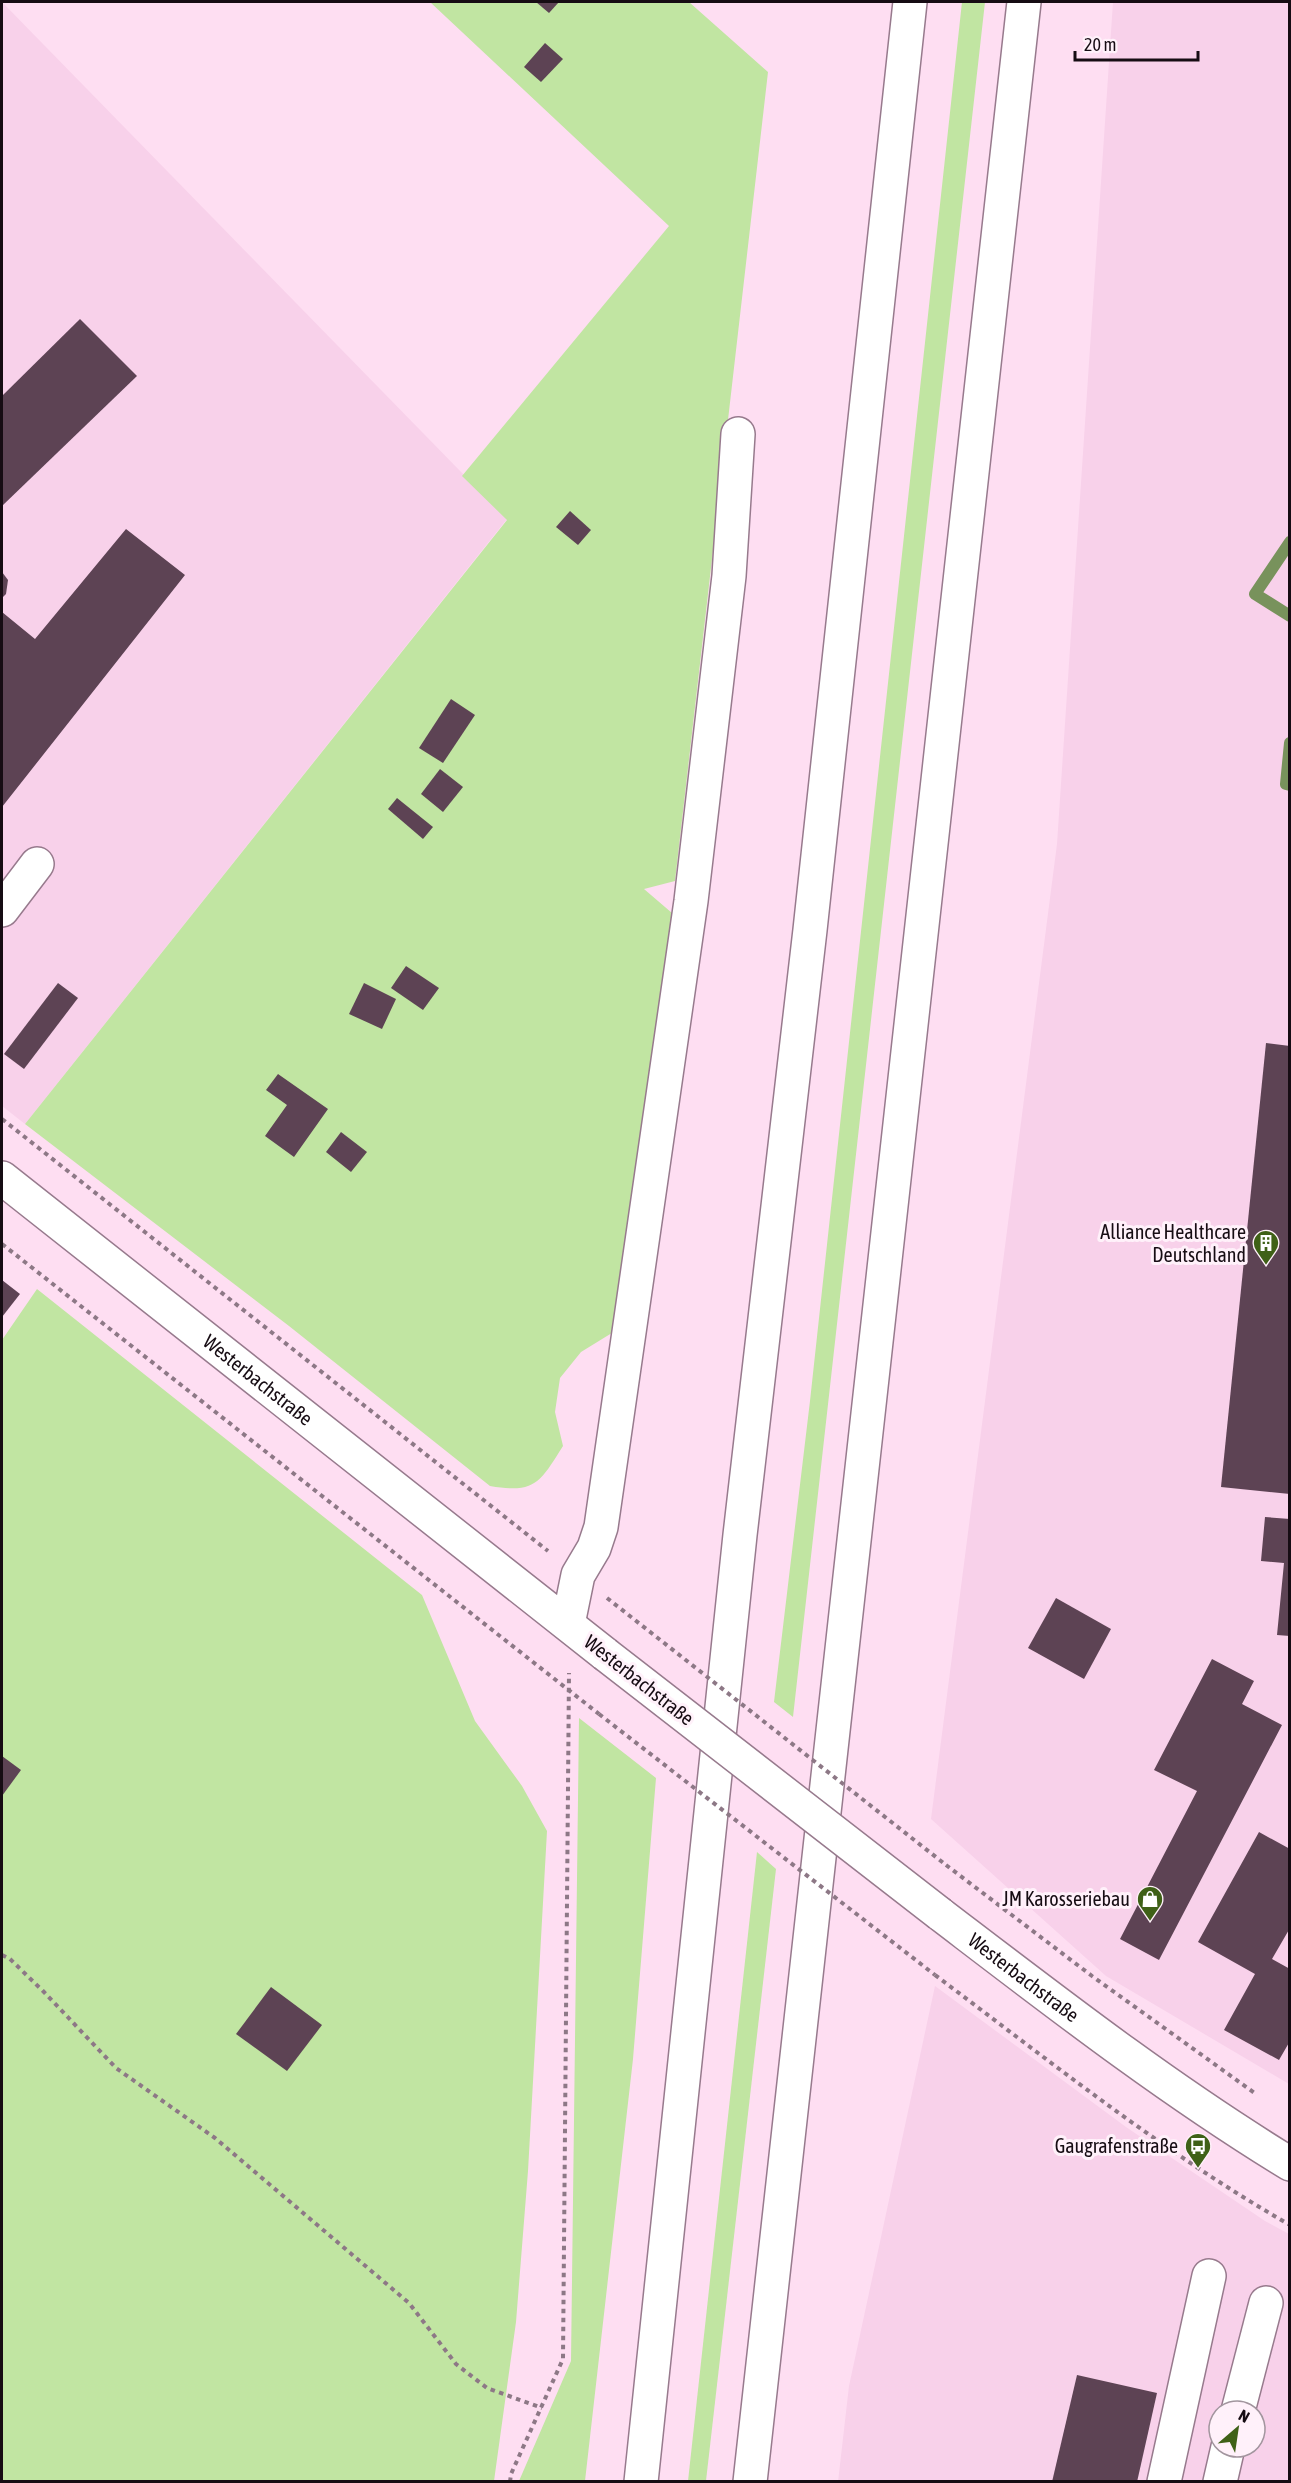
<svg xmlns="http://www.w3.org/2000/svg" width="1291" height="2483" viewBox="0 0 1291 2483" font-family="'Asap Condensed',sans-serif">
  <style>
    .built { fill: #f8d1ea; fill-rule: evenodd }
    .green { fill: #c1e5a2 }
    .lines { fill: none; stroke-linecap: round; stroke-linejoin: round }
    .stream { stroke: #78925c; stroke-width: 12 }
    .building { fill: #5d4354 }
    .minor-casing { stroke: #977a8d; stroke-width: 36 }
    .major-casing { stroke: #977a8d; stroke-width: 36 }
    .highway-casing { stroke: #977a8d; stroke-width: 36 }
    .path { stroke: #8d7886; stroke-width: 4; stroke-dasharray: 4.5 4.5; stroke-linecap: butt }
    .minor { stroke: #fff; stroke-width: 33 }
    .major { stroke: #fff; stroke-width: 33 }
    .highway { stroke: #fff; stroke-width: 33 }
    .major-bridge-casing { stroke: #977a8d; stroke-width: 36; stroke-linecap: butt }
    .path-bridge { stroke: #8d7886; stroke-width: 4; stroke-dasharray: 4.5 4.5; stroke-linecap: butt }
    .major-bridge { stroke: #fff; stroke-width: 33 }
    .labels { text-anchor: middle; stroke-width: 6; stroke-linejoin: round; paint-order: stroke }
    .poi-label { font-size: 20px; fill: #160c13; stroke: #fff1fa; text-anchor: end }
    .street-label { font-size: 20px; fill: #160c13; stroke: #fff1fa }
  </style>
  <rect width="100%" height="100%" fill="#fedef2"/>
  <!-- built -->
  <g class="built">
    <polygon points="2,2 507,519 25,1124 2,1106"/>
    <polygon points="1113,2 1289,2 1289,2084 1106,1976 931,1819 1057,844"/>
    <path d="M935,1986L1126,2127L1265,2221L1289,2234V2481L838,2482L849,2386ZM1219,2411H1255V2447H1219Z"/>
  </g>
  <!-- green -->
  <g class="green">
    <path d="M430,2H689L768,72L675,881L644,889L679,919L620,1328L581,1352L560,1378L555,1412L563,1446C540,1482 536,1494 490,1486L289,1326L25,1124L507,520L462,476L669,226Z"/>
    <polygon points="962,2 985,2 793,1717 774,1702 810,1401"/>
    <polygon points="37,1289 422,1595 475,1721 522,1786 547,1831 528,2171 516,2322 494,2481 2,2482 2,1340"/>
    <polygon points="579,1718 656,1778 633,2059 585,2481 519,2481 571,2361"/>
    <polygon points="757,1852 776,1869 706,2481 688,2481"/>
  </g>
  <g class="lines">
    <!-- stream -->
    <g class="stream">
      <polyline points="1290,542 1255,594 1290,616"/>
      <polyline points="1290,743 1286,784 1290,785"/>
    </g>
  </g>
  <!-- building -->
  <g class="building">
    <polygon points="536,2 559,2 549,13"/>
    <polygon points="545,43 563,59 541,82 524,67"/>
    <polygon points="80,319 137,376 2,506 2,396"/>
    <polygon points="570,511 591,530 578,545 556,527"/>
    <polygon points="126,529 185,575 2,807 2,612 35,639"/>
    <polygon points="2,572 8,580 6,594 2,598"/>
    <polygon points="451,699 475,715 443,763 419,748"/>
    <polygon points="440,769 463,787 443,812 421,794"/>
    <polygon points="397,798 433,827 423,839 388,809"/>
    <polygon points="406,966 439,988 423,1010 391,988"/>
    <polygon points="58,983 78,998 24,1069 4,1054"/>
    <polygon points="364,983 396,999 382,1029 349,1014"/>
    <polygon points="1266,1043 1290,1046 1290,1494 1221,1487"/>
    <polygon points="278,1074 328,1109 294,1157 265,1136 287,1105 266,1090"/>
    <polygon points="341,1132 367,1152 351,1172 326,1152"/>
    <polygon points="2,1280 20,1294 2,1317"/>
    <polygon points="1265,1517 1290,1519 1290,1636 1277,1635 1284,1563 1261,1561"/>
    <polygon points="1056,1598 1111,1629 1084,1679 1028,1648"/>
    <polygon points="1212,1659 1254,1681 1242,1704 1282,1725 1159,1960 1120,1939 1197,1791 1154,1770"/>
    <polygon points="2,1756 21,1770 2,1796"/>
    <polygon points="1259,1832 1290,1849 1290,1928 1272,1959 1290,1969 1290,2041 1279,2060 1224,2030 1255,1974 1198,1942"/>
    <polygon points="271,1987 322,2025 287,2071 236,2034"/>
    <polygon points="1077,2375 1157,2393 1137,2482 1052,2482"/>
  </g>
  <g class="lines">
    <!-- minor casing -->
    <g class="minor-casing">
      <g id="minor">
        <polyline points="2,910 37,864"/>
        <polyline points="568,1624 578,1575 594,1548 601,1527 691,901 729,576 738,434"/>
        <polyline points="1238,2411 1266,2303"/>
        <polyline points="1164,2482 1209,2276"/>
        <polyline points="1220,2482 1228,2447"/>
      </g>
    </g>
    <!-- major casing -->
    <g class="major-casing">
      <g id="major">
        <path id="s1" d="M2,1178L605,1654"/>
        <path id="s2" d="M940,1914C1054,2001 1167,2089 1290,2164"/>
      </g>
    </g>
    <!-- highway casing -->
    <g class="highway-casing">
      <g id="highway">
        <polyline points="641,2482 740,1535 810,930 910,2"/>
        <polyline points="750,2482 1024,2"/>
      </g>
    </g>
    <!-- path -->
    <g class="path">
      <polyline points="2,1119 548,1551"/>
      <polyline points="2,1244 599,1714"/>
      <polyline points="946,1865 1092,1976 1256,2094"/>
      <polyline points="2,1955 10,1959 43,1991 116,2068 215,2138 409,2303 456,2364 487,2388 542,2408"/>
      <path d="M935,1975C1051,2062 1164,2153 1290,2225"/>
      <polyline points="510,2482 511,2474 563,2359 569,1673"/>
    </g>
    <!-- minor -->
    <use href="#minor" class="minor"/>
    <!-- major -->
    <use href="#major" class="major"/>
    <!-- highway -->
    <use href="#highway" class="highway"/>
    <!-- major-bridge casing -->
    <g class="major-bridge-casing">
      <polyline id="major-bridge" points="605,1654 940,1914"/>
    </g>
    <!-- path-bridge -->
    <g class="path-bridge">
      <polyline points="607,1598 946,1865"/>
      <polyline points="599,1714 935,1975"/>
    </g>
    <!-- major-bridge -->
    <use href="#major-bridge" class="major-bridge"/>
  </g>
  <!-- icons -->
  <defs>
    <g id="building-pin" transform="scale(1.35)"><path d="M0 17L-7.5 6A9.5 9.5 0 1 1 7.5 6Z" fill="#3f6117" stroke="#fff1fa"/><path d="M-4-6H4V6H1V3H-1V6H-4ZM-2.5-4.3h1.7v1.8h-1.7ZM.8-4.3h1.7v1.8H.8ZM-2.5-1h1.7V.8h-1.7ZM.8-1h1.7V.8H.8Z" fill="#fff"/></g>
    <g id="shop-pin" transform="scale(1.35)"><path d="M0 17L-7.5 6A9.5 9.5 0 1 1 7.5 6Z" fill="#3f6117" stroke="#fff1fa"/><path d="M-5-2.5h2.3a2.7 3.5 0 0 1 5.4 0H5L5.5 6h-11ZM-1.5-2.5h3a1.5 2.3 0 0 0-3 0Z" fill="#fff"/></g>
    <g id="bus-pin" transform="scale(1.35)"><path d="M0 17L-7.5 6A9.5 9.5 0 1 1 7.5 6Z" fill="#3f6117" stroke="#fff1fa"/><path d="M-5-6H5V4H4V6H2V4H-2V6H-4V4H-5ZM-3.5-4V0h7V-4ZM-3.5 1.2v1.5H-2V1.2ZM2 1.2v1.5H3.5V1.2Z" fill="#fff"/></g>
  </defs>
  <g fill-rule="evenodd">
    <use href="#building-pin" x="1266" y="1243"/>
    <use href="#shop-pin" x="1150" y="1899"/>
    <use href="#bus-pin" x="1198" y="2146"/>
  </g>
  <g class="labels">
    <!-- poi labels -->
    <g class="poi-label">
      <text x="1246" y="1239">Alliance Healthcare<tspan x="1246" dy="23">Deutschland</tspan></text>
      <text x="1130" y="1906">JM Karosseriebau</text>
      <text x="1178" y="2153">Gaugrafenstraße</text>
    </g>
    <!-- street labels -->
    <g class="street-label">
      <text dy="7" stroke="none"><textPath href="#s1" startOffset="326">Westerbachstraße</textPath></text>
      <text transform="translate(639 1680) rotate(38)" y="7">Westerbachstraße</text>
      <text dy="7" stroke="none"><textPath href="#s2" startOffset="105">Westerbachstraße</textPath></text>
    </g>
  </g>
  <!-- border -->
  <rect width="1291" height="2483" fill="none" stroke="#160c13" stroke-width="6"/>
  <!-- north arrow -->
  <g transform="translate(1237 2429) rotate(29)"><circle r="28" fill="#fff1fa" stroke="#a2959e" stroke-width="1.5"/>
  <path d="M0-4.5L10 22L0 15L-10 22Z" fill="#3f6117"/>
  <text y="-9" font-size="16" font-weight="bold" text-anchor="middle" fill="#160c13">N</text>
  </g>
  <!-- scale -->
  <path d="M1075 51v9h123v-9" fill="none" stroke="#160c13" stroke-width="3"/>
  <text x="1084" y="51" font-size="18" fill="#160c13" stroke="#fff1fa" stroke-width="4.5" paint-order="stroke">20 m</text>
</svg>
